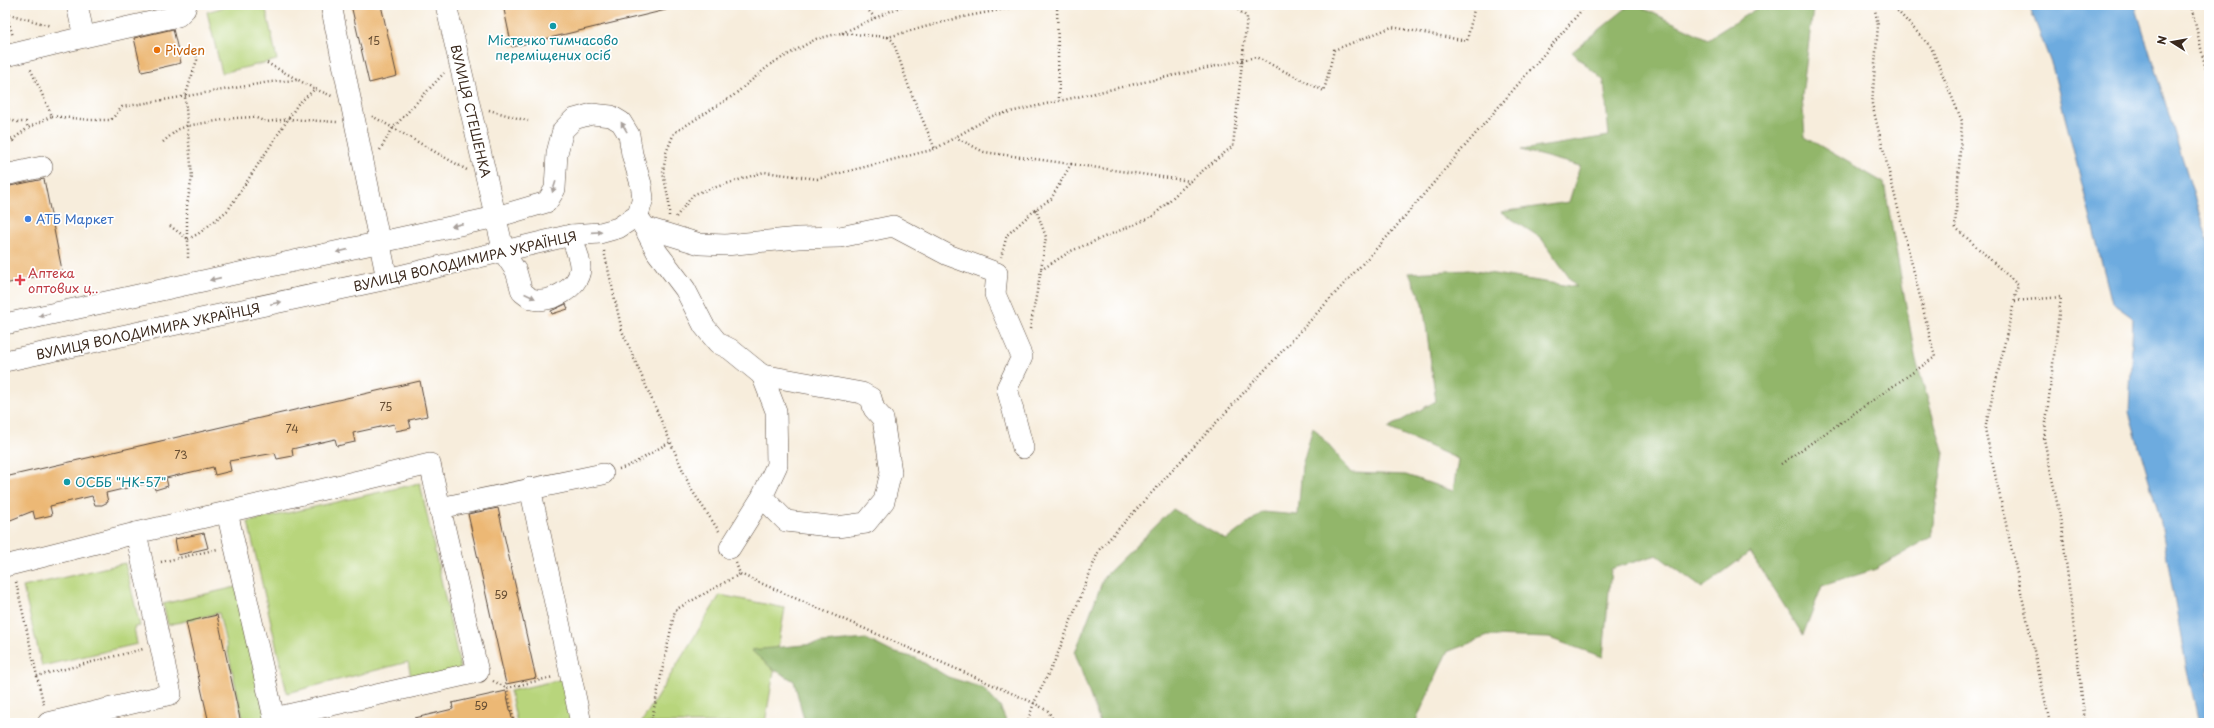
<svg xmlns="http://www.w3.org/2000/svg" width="2214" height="728" viewBox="0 0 2214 728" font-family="'Playpen Sans',sans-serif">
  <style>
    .green { fill: #b8d57b; stroke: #7a804c }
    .forest { fill: #92b66b; stroke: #667044 }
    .water { fill: #6dabdf; stroke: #546a7e }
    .building { fill: #ecb875 }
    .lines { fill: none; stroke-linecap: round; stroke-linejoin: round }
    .minor-casing { stroke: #57473a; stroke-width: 22 }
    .path { stroke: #57473a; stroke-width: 2.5; stroke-dasharray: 1 3; stroke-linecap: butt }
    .minor { stroke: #fff; stroke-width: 21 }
    .oneway { fill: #a79f9a }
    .culture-dot { fill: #0f9aa8; stroke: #fff; stroke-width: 1.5 }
    .food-dot { fill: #e8710a; stroke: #fff; stroke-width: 1.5 }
    .shop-dot { fill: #3f7fe0; stroke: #fff; stroke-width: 1.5 }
    .health-dot { fill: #e0444e; stroke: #fff; stroke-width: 1.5 }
    .labels { text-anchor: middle; stroke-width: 3.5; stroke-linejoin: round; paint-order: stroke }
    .number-label { font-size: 11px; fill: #674e34 }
    .culture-label { font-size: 13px; fill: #0d838f; stroke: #fff }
    .food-label { font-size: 13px; fill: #c56008; stroke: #fff; text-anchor: start }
    .street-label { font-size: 13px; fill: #3b2a1e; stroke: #fff }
    .shop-label { font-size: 13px; fill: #366cbe; stroke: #fff; text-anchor: start }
    .health-label { font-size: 13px; fill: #be3a42; stroke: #fff; text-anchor: start }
  </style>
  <rect width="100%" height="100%" fill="#fff"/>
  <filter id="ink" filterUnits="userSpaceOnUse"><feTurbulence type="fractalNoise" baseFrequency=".025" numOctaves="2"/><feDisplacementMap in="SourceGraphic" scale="8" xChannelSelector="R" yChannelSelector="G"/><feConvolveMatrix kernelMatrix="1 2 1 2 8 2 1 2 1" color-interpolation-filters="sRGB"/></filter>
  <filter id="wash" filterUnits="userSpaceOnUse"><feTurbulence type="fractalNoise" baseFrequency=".012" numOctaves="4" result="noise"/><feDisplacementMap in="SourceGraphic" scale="16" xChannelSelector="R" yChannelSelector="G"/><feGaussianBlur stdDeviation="0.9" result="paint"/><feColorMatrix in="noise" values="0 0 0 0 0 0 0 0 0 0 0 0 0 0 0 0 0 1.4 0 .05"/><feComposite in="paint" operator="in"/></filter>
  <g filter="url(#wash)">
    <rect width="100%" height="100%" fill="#f7eddc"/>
    <!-- green -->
    <g class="green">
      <polygon points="231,5 265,5 277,60 222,73 207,12"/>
      <polygon points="420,483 461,671 412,681 408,662 287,693 248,522"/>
      <polygon points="125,563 140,626 134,627 137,644 42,666 23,587"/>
      <polygon points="236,587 267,721 244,723 219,613 168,625 163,604"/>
      <polygon points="720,595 785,608 765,723 641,723"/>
      <polygon points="567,678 577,723 517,723 510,691"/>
    </g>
    <!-- forest -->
    <g class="forest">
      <polygon points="1630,5 1636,5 1708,39 1762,5 1798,5 1813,9 1802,96 1805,137 1884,183 1916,361 1944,453 1931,537 1876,569 1822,586 1803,635 1750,552 1702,588 1657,555 1611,569 1603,657 1549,638 1488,636 1447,652 1415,723 1100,723 1075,653 1104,577 1173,509 1226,540 1263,512 1298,515 1302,466 1313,427 1352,473 1406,475 1453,491 1458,459 1388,428 1436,401 1423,303 1409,273 1469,270 1576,287 1541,238 1501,212 1569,202 1580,166 1521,150 1609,136 1604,81 1572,52"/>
      <polygon points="866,639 892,652 916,658 948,677 983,688 1000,707 1007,723 805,723 794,681 770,667 751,650"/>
    </g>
    <!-- water -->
    <polygon class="water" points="2029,5 2135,5 2209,244 2209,723 2199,723 2186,665 2160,518 2129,412 2133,318 2112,303 2052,66"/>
    <g id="blocks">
      <!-- building -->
      <g class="building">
        <polygon points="351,5 381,5 397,76 369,83"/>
        <polygon points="503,5 665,5 666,10 512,47"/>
        <polygon points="173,29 181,63 142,72 134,38"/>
        <polygon points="44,179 62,270 5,284 5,187"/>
        <polygon points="566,304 568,309 552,314 551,311"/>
        <polygon points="420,381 427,416 409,420 411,428 396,431 394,424 353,433 355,442 337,446 335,439 292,449 293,456 277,459 275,453 229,461 231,471 215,475 213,467 166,478 168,486 155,490 153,482 106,493 108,502 102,505 95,505 92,496 50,506 52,515 35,519 33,511 8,521 5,477"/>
        <polygon points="498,508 536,678 506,684 468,514"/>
        <polygon points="204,533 208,548 178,555 175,539"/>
        <polygon points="217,615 241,723 209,723 186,622"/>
        <polygon points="506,691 513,723 416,723 415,718 453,709 452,703"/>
      </g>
    </g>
  </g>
  <g filter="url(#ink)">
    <use href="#blocks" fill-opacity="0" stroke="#57473a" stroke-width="1"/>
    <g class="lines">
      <!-- minor casing -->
      <g class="minor-casing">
        <g id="minor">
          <polyline points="331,5 387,279"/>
          <path id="s1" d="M446,5L504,253L516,271L522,292C525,294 529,298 532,299C550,304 579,288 580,269C581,259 574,245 571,235"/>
          <polyline points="84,37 178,16 185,9 186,5"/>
          <polyline points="5,56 84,37 77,5"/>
          <polyline points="5,175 42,167"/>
          <polyline points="641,221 657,252 685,289 704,326 718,343 730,349 762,375"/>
          <polyline points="644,227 700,244 726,245 798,238 840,237 893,226 948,255 997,273 995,294 1022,357 1007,388 1023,448"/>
          <polyline points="5,324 496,217 547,202 555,189 557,153 563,130 574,119 592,114 611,116 621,122 629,135 632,154 641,184 643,198 638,215 618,228 600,233 571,235 387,279 5,361"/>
          <polyline points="530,488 581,723"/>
          <polyline points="227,512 430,464 440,508"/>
          <polyline points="136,533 227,512 274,718 478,672 440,508 603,474"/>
          <polyline points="730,548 762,497 786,521 837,527 866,523 884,501 891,472 883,419 874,409 871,398 862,393 762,375 776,411 777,465 762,497"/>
          <polyline points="5,566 136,533 171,694 48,723"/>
        </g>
      </g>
      <!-- path -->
      <g class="path">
        <polyline points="864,5 875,18"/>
        <polyline points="1057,5 1059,101"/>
        <polyline points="1892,5 1931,47 1962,121 1955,227 2018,285 1985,429 2050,723"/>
        <polyline points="2191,5 2209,83"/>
        <polyline points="5,13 51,26"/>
        <polyline points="6,14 13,36"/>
        <polyline points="842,33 904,5"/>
        <polyline points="888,37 893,41 910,90 935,149"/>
        <polyline points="267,63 315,89"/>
        <polyline points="5,107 6,118"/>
        <polyline points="489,110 528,121"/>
        <polyline points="52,116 90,120 111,120 122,107 270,82 298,80"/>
        <polyline points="372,116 467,170"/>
        <polyline points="6,118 16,122 26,122 28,128 52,116 30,68"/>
        <polyline points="5,132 15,143"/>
        <polyline points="955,137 984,152 1071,164 1051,199 1036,209 1007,235 1001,257"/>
        <polyline points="12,140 28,128"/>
        <polyline points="163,142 177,130 186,126 235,118 254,117 266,122 289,119 337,122"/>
        <polyline points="380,150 393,128 444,73"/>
        <polyline points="1071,164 1190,181 1233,146 1247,17 1232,5"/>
        <polyline points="1036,209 1046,237 1041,269"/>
        <polyline points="669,216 669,202 663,173 666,153 674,133 734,95 771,64 816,39 841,33 888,37 958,18 1025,5"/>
        <polyline points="676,217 694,194 764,172 817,179 935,149 992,116 1256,57 1324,91 1334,50 1392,27 1467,41 1475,5"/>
        <polyline points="170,226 188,239 188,258"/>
        <polyline points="187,238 187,204 192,177 185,97 197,60 195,48"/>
        <polyline points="188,239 198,234 228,210 298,104 315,89 332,96"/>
        <polyline points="604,251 622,331 691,489 719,531"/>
        <polyline points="2015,301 2061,297 2044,439 2062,527 2085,723"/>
        <polyline points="1030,329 1041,270 1071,251 1152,217 1189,182"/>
        <polyline points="1781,464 1935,357 1872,104 1878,25 1874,5"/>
        <path d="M619,469C638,464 653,450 671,442"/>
        <polyline points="161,562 218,549"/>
        <polyline points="736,563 740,574 1034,703 1048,711 1055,723"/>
        <polyline points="16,582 37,676 143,649"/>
        <polyline points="37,676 44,706"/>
        <polyline points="493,681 507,688"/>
        <polyline points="514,723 507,688 553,677"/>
        <polyline points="651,723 675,610 740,574"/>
        <polyline points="1027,723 1034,703 1056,658 1099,550 1388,236 1586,5"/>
      </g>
      <!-- minor -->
      <use href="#minor" class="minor"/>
    </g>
    <!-- one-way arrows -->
    <defs><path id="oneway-solid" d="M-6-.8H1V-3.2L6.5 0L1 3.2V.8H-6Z"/></defs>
    <g class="oneway">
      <use href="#oneway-solid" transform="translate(624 127) rotate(-121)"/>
      <use href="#oneway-solid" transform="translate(554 187) rotate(108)"/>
      <use href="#oneway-solid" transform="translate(457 225) rotate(167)"/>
      <use href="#oneway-solid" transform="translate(597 232) rotate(-4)"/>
      <use href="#oneway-solid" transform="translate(342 251) rotate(167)"/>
      <use href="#oneway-solid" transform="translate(215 279) rotate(167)"/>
      <use href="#oneway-solid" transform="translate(530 296) rotate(24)"/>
      <use href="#oneway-solid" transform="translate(276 303) rotate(-12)"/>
      <use href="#oneway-solid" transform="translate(44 315) rotate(167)"/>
    </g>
  </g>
  <!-- markers -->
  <g class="culture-dot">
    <circle cx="553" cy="26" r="4"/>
    <circle cx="67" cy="482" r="4"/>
  </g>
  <circle class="food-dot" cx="157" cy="50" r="4"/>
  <circle class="shop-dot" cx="28" cy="219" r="4"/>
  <path class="health-dot" d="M18 274h4v4h4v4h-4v4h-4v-4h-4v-4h4z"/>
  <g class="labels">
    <!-- number labels -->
    <g class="number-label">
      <text x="374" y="45">15</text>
      <text x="386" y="411">75</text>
      <text x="292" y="433">74</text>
      <text x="181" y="459">73</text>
      <text x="501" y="599">59</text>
      <text x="481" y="710">59</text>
    </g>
    <!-- culture labels -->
    <g class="culture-label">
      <text x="553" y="45">Містечко тимчасово<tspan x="553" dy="15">переміщених осіб</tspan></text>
      <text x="75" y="487" text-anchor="start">ОСББ "НК-57"</text>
    </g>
    <!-- food labels -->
    <g class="food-label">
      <text x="165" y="55">Pivden</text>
    </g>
    <!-- street labels -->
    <g class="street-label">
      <text dy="5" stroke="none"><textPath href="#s1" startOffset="109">ВУЛИЦЯ СТЕШЕНКА</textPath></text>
      <text transform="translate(465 261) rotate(-13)" y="5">ВУЛИЦЯ ВОЛОДИМИРА УКРАЇНЦЯ</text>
      <text transform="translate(148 331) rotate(-12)" y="5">ВУЛИЦЯ ВОЛОДИМИРА УКРАЇНЦЯ</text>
    </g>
    <!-- shop labels -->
    <g class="shop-label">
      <text x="36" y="224">АТБ Маркет</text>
    </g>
    <!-- health labels -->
    <g class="health-label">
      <text x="28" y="278">Аптека<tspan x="28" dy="15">оптових ц‥</tspan></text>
    </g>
  </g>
  <!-- margin -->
  <rect width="2214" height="728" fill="none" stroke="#fff" stroke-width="20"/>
  <!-- north arrow -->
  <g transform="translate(2172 42) rotate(281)" stroke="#ffffff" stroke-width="3" paint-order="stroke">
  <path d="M0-3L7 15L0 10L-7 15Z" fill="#3b2a1e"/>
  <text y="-6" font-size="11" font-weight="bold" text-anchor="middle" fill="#3b2a1e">N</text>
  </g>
</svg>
